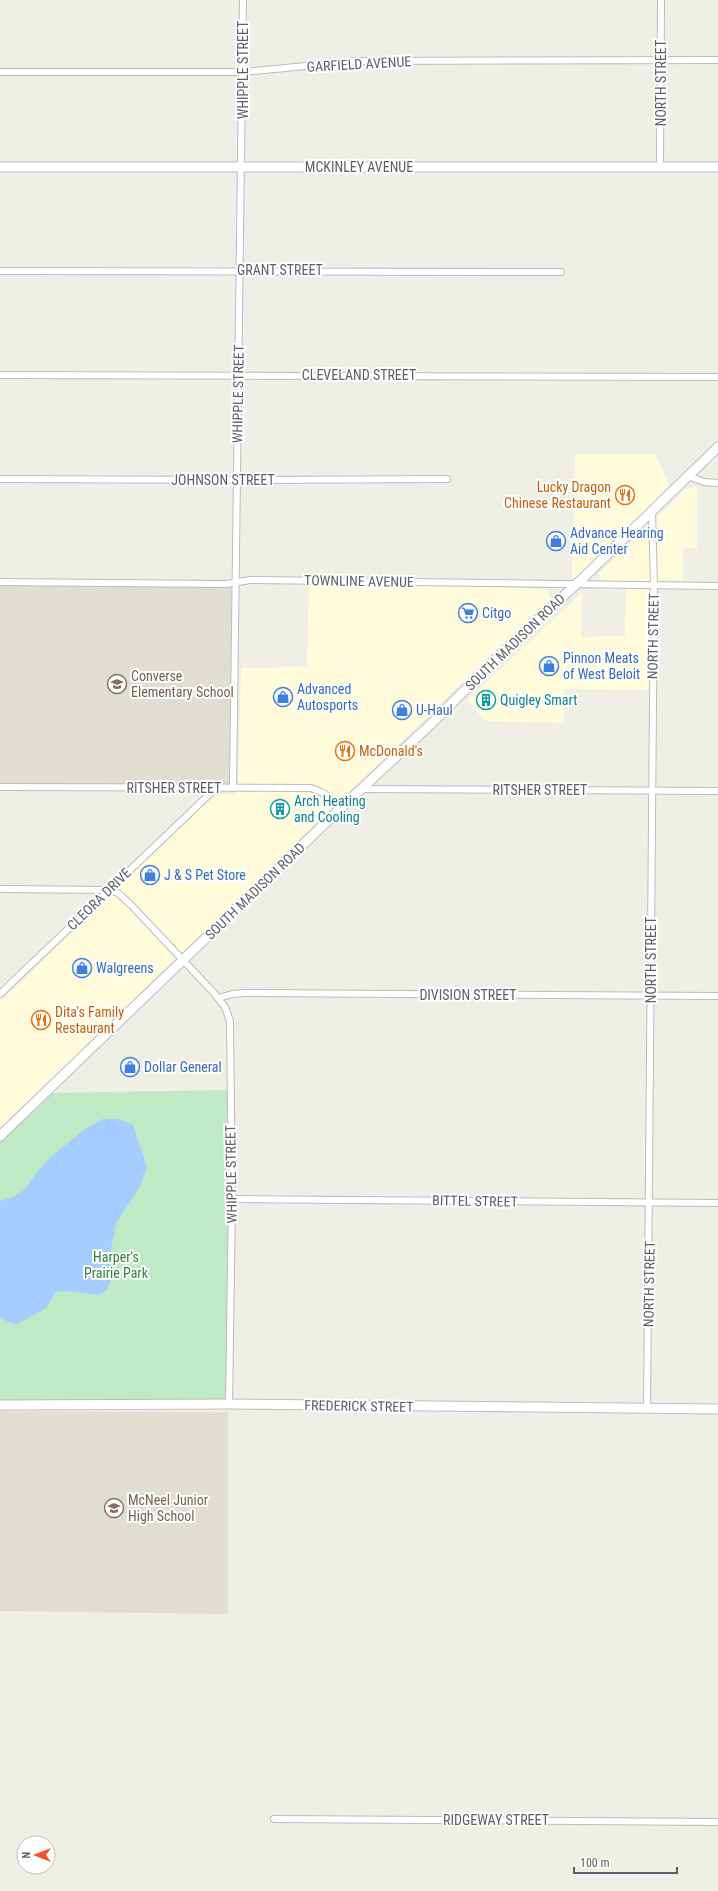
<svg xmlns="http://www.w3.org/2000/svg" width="718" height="1891" viewBox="0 0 718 1891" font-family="'Roboto Condensed',sans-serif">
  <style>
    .commercial { fill: #fffbdb }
    .education { fill: #e0ded3 }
    .green { fill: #c0e9c5 }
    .water { fill: #a6cdff }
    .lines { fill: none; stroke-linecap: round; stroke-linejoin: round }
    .street-casing { stroke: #babcc2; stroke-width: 8 }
    .secondary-casing { stroke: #babdc4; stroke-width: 11 }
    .street { stroke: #fff; stroke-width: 6 }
    .secondary { stroke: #fff; stroke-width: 9 }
    .labels { text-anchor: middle; stroke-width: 4; stroke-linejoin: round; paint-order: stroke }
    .street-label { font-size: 14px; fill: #5d6066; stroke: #fff }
    .food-label { font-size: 14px; fill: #c56008; stroke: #fff; text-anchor: start }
    .shop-label { font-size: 14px; fill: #366cbe; stroke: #fff; text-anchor: start }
    .education-label { font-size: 14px; fill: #785e54; stroke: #fff; text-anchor: start }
    .culture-label { font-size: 14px; fill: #0d838f; stroke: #fff; text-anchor: start }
    .park-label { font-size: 14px; fill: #2f833d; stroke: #fff }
  </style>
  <rect width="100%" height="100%" fill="#f0efe5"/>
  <!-- commercial -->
  <g class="commercial">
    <polygon points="575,454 655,454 670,487 577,576 572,579"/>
    <polygon points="697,486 697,548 683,549 683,580 649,581 650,690 564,689 564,723 485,721 467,700 582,593 581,637 625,636 626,582 603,581 600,579 599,573 685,490"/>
    <polygon points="309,584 521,588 547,590 549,592 550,598 23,1106 0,1132 0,1002 215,794 238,794 241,668 307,667"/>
  </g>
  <!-- education -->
  <g class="education">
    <polygon points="0,582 236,582 233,788 0,787"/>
    <polygon points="0,1411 228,1412 228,1614 0,1611"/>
  </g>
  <!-- green -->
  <polygon class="green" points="230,1090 229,1404 0,1405 0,1136 45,1093"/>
  <!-- water -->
  <polygon class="water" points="103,1119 119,1119 133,1125 147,1167 141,1185 116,1223 109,1261 112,1276 107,1290 99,1295 65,1291 56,1292 46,1308 16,1325 0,1318 0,1201 13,1197 24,1190 44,1163 86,1128"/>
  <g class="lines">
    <!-- street casing -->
    <g class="street-casing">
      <g id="street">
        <polyline points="0,72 243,72 357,61 718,60"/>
        <polyline points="660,167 661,0"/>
        <polyline points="0,271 561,272"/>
        <polyline points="0,375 718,377"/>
        <polyline points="688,476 704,482 718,483"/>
        <polyline points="0,479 237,480 447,479"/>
        <polyline points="0,582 226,584 250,580 718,586"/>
        <polyline points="0,787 311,788 323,793 342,807"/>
        <polyline points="233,788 243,0"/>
        <polyline points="362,789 718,791"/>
        <polyline points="0,889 108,890 118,893 131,905 214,993 225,1007 230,1021 232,1199 229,1404"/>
        <polyline points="0,994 216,788"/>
        <polyline points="219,998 232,994 245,993 718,996"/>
        <polyline points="232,1199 718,1203"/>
        <polyline points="647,1409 654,586 652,511"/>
        <polyline points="274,1819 718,1822"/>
      </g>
    </g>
    <!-- secondary casing -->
    <g class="secondary-casing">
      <g id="secondary">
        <polyline points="0,167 718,167"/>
        <polyline points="0,1136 342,807 432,723 508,647 582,579 718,447"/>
        <polyline points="0,1405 229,1404 718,1409"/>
      </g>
    </g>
    <!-- street -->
    <use href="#street" class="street"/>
    <!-- secondary -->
    <use href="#secondary" class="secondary"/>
  </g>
  <!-- icons -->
  <defs>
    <g id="restaurant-ring" transform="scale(1)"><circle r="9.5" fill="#fff" stroke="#e8710a" stroke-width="1.5"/><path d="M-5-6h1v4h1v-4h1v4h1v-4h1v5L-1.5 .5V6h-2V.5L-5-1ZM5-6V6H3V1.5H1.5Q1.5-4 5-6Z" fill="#e8710a"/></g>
    <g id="shop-ring" transform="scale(1)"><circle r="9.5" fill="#fff" stroke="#3f7fe0" stroke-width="1.5"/><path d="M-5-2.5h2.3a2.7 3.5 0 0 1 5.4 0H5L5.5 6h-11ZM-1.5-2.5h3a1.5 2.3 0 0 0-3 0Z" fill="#3f7fe0"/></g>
    <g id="supermarket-ring" transform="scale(1)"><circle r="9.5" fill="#fff" stroke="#3f7fe0" stroke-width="1.5"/><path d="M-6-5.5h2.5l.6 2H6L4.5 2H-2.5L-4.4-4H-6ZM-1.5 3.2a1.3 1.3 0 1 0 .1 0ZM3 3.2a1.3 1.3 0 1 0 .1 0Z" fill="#3f7fe0"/></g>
    <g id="school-ring" transform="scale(1)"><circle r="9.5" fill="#fff" stroke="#8d6e63" stroke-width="1.5"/><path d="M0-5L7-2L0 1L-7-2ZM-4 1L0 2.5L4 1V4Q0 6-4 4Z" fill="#8d6e63"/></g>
    <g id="building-ring" transform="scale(1)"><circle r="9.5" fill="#fff" stroke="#0f9aa8" stroke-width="1.5"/><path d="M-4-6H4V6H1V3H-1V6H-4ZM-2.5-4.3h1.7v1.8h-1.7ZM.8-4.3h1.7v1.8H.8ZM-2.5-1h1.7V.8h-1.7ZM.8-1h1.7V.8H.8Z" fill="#0f9aa8"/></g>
  </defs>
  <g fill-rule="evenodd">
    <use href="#restaurant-ring" x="625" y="495"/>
    <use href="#shop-ring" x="556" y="541"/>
    <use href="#supermarket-ring" x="468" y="613"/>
    <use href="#shop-ring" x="549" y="666"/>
    <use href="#school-ring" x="117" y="684"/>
    <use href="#shop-ring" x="283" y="697"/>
    <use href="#building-ring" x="486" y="700"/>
    <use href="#shop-ring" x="402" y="710"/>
    <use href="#restaurant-ring" x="345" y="751"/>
    <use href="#building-ring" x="280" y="809"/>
    <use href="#shop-ring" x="150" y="875"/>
    <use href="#shop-ring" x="82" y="968"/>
    <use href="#restaurant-ring" x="41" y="1020"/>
    <use href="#shop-ring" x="130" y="1067"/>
    <use href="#school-ring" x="114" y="1508"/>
  </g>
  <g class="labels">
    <!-- street labels -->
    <g class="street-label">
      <text transform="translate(359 64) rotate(-3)" y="5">GARFIELD AVENUE</text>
      <text transform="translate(243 70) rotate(-90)" y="5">WHIPPLE STREET</text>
      <text transform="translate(661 83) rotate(-90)" y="5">NORTH STREET</text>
      <text x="359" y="172">MCKINLEY AVENUE</text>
      <text x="280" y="275">GRANT STREET</text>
      <text x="359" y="380">CLEVELAND STREET</text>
      <text transform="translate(238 394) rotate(-89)" y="5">WHIPPLE STREET</text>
      <text x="223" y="485">JOHNSON STREET</text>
      <text transform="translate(359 581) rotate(1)" y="5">TOWNLINE AVENUE</text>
      <text transform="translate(653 636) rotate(-89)" y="5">NORTH STREET</text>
      <text transform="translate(515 642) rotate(-44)" y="5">SOUTH MADISON ROAD</text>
      <text x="174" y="793">RITSHER STREET</text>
      <text x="540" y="795">RITSHER STREET</text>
      <text transform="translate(255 891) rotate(-44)" y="5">SOUTH MADISON ROAD</text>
      <text transform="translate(99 899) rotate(-44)" y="5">CLEORA DRIVE</text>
      <text transform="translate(651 960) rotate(-90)" y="5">NORTH STREET</text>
      <text x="468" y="1000">DIVISION STREET</text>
      <text transform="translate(231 1174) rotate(-91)" y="5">WHIPPLE STREET</text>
      <text transform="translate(475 1201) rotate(1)" y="5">BITTEL STREET</text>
      <text transform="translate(649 1284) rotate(-89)" y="5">NORTH STREET</text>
      <text transform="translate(359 1406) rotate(1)" y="5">FREDERICK STREET</text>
      <text x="496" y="1825">RIDGEWAY STREET</text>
    </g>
    <!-- food labels -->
    <g class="food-label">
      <text x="611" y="492" text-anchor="end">Lucky Dragon<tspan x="611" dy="16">Chinese Restaurant</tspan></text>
      <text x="359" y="756">McDonald's</text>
      <text x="55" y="1017">Dita's Family<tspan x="55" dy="16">Restaurant</tspan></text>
    </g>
    <!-- shop labels -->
    <g class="shop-label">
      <text x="570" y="538">Advance Hearing<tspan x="570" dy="16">Aid Center</tspan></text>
      <text x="482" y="618">Citgo</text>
      <text x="563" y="663">Pinnon Meats<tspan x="563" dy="16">of West Beloit</tspan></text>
      <text x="297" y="694">Advanced<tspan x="297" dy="16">Autosports</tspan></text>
      <text x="416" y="715">U-Haul</text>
      <text x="164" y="880">J &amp; S Pet Store</text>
      <text x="96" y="973">Walgreens</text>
      <text x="144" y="1072">Dollar General</text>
    </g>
    <!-- education labels -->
    <g class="education-label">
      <text x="131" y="681">Converse<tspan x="131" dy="16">Elementary School</tspan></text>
      <text x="128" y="1505">McNeel Junior<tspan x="128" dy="16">High School</tspan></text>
    </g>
    <!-- culture labels -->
    <g class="culture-label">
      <text x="500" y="705">Quigley Smart</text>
      <text x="294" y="806">Arch Heating<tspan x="294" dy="16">and Cooling</tspan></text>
    </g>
    <!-- park labels -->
    <g class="park-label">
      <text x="116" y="1262">Harper's<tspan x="116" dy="16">Prairie Park</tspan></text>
    </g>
  </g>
  <!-- north arrow -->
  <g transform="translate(36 1855) rotate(270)"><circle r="19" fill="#ffffff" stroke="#bebfc2"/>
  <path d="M0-3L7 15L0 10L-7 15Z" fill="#f35128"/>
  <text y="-6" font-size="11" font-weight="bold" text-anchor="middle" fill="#5d6066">N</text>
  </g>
  <!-- scale -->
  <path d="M574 1867v6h103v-6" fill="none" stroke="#5d6066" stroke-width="2"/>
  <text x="580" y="1867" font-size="12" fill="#5d6066" stroke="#ffffff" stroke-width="3" paint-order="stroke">100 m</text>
</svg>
